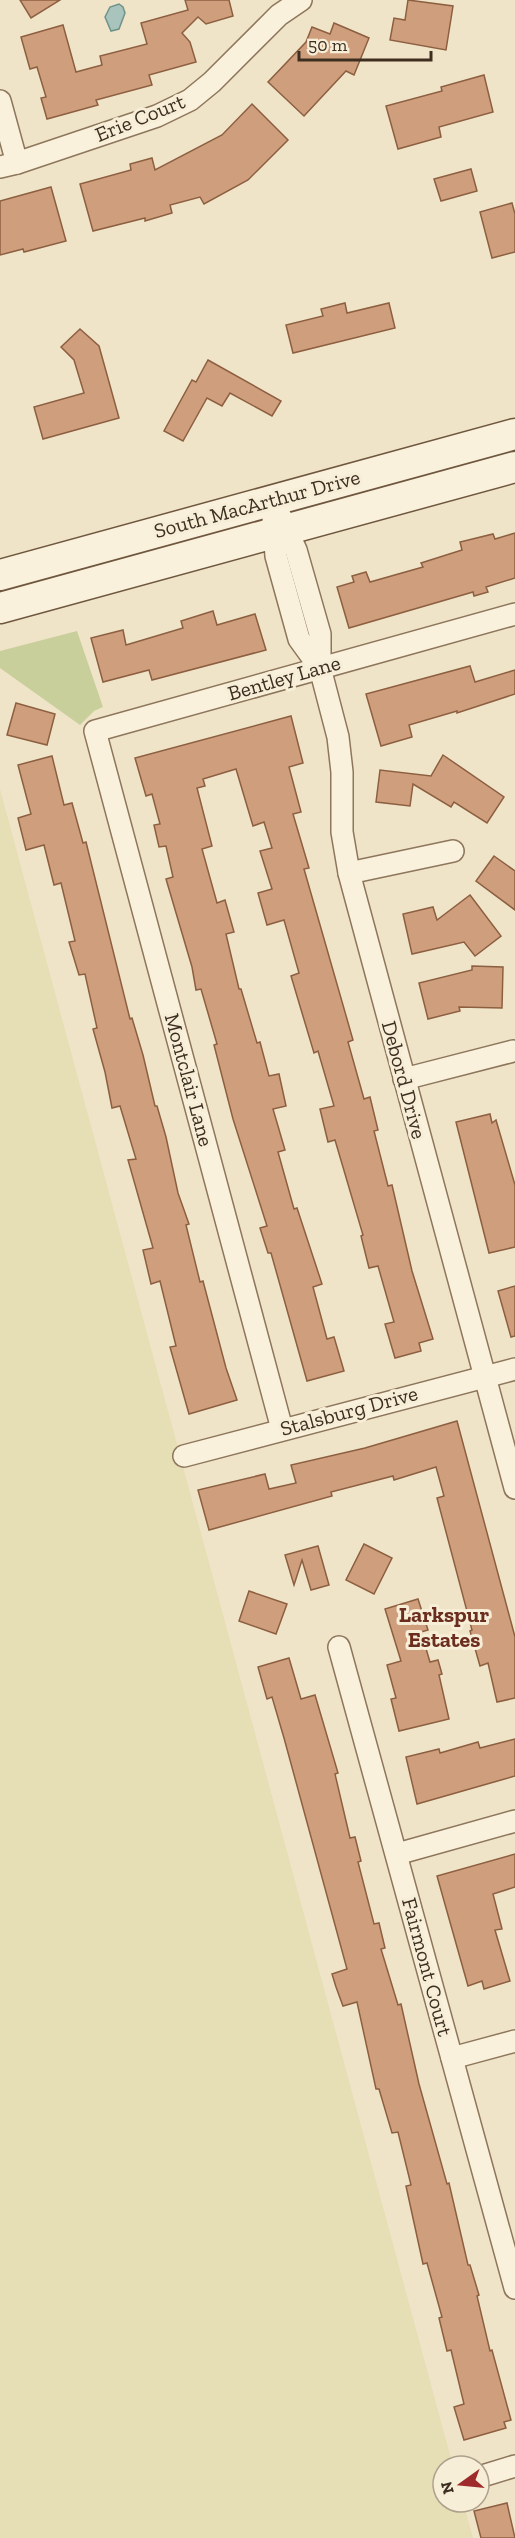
<svg xmlns="http://www.w3.org/2000/svg" width="515" height="2538" viewBox="0 0 515 2538" font-family="'Zilla Slab',serif">
  <style>
    .farmland { fill: #e6deb5 }
    .green { fill: #c9cf9b }
    .water { fill: #a9c4bc; stroke: #6f938a; stroke-width: 1.5 }
    .building { fill: #cf9f7d; stroke: #8d5f41; stroke-width: 1.5 }
    .lines { fill: none; stroke-linecap: round; stroke-linejoin: round }
    .minor-casing { stroke: #8d765c; stroke-width: 24 }
    .secondary-casing { stroke: #6f573f; stroke-width: 33 }
    .minor { stroke: #faf1dc; stroke-width: 21 }
    .secondary { stroke: #faf1dc; stroke-width: 30 }
    .labels { text-anchor: middle; stroke-width: 6; stroke-linejoin: round; paint-order: stroke }
    .street-label { font-size: 21px; fill: #3d2e20; stroke: #f7eed8 }
    .neighbourhood-label { font-size: 22px; font-weight: bold; fill: #6b2e1e; stroke: #f7eed8 }
  </style>
  <rect width="100%" height="100%" fill="#f0e4c8"/>
  <!-- farmland -->
  <polygon class="farmland" points="0,789 453,2466 443,2466 443,2502 463,2502 473,2538 0,2538"/>
  <!-- green -->
  <polygon class="green" points="77,631 103,707 94,711 80,725 0,668 0,651"/>
  <!-- water -->
  <polygon class="water" points="119,4 123,7 125,13 119,29 111,31 105,17 110,7"/>
  <!-- building -->
  <g class="building">
    <polygon points="20,0 60,0 31,18"/>
    <polygon points="185,0 229,0 233,16 206,24 198,17 182,33 190,42 196,62 149,75 152,85 96,100 98,105 47,119 41,98 46,97 37,67 30,69 21,37 63,25 76,72 102,65 100,56 147,44 141,23 188,10"/>
    <polygon points="408,0 453,6 446,50 390,40 394,18 405,20"/>
    <polygon points="334,23 369,38 354,75 346,71 304,116 268,82 306,42 312,27 330,34"/>
    <polygon points="484,75 493,112 439,127 441,137 398,149 386,106 442,91 441,87"/>
    <polygon points="252,104 288,140 248,180 204,204 200,197 170,205 172,213 145,221 145,218 93,231 80,184 131,170 130,164 152,158 155,170 222,135"/>
    <polygon points="471,169 477,191 441,201 434,179"/>
    <polygon points="51,187 66,241 24,252 23,249 0,255 0,201"/>
    <polygon points="512,203 515,214 515,252 492,258 480,212"/>
    <polygon points="345,303 347,313 389,303 395,328 293,353 286,325 323,316 321,309"/>
    <polygon points="80,329 99,346 119,418 43,439 34,407 84,393 74,360 61,347"/>
    <polygon points="208,360 281,401 272,416 230,393 222,406 207,398 183,441 164,431 192,380 196,382"/>
    <polygon points="515,533 515,578 486,587 488,592 474,596 473,592 349,628 337,587 354,582 352,576 366,572 370,582 423,567 421,563 462,550 460,542 493,534 495,539"/>
    <polygon points="213,611 217,625 255,614 266,650 152,680 149,670 103,682 91,638 123,630 126,645 183,628 181,621"/>
    <polygon points="470,666 475,682 515,670 515,694 457,713 457,711 409,725 412,737 381,746 366,694"/>
    <polygon points="16,703 55,714 47,745 7,735"/>
    <polygon points="291,716 303,763 289,767 301,812 293,814 309,868 304,869 353,1040 348,1042 364,1099 370,1097 378,1130 374,1131 388,1186 392,1185 412,1271 433,1339 419,1343 421,1351 395,1358 385,1324 394,1322 378,1266 369,1268 361,1236 363,1235 335,1140 328,1142 320,1109 334,1106 318,1051 314,1053 291,976 299,973 284,920 267,925 258,893 272,889 260,851 272,848 264,822 253,826 236,769 203,779 205,786 197,788 212,846 202,849 217,903 225,900 234,932 226,934 239,989 241,989 257,1043 260,1042 269,1076 279,1074 286,1106 273,1109 285,1150 278,1152 294,1209 297,1208 322,1284 313,1287 327,1339 334,1337 344,1371 307,1381 271,1253 268,1253 260,1228 267,1226 233,1119 214,1045 217,1044 201,989 196,990 192,967 166,879 173,877 166,846 159,847 154,825 160,824 152,794 146,796 135,758"/>
    <polygon points="443,755 504,797 487,823 454,802 451,807 413,784 410,806 376,802 380,770 431,776"/>
    <polygon points="52,756 64,805 72,803 83,843 86,842 130,1019 132,1018 143,1055 155,1106 157,1106 166,1137 178,1193 189,1224 186,1225 200,1282 203,1281 226,1368 237,1400 189,1414 170,1347 176,1346 160,1281 151,1284 143,1250 153,1248 128,1160 136,1159 120,1106 112,1108 105,1072 93,1029 97,1028 85,974 79,975 69,942 75,941 61,883 54,885 44,845 26,850 18,818 31,814 18,765"/>
    <polygon points="494,856 515,871 515,910 476,881"/>
    <polygon points="470,895 501,936 475,956 464,942 412,954 403,914 433,907 437,920"/>
    <polygon points="472,966 503,967 502,1008 459,1007 460,1011 428,1019 419,983 472,970"/>
    <polygon points="490,1114 492,1123 496,1120 515,1185 515,1247 489,1253 456,1122"/>
    <polygon points="515,1286 515,1336 511,1337 498,1291"/>
    <polygon points="457,1421 515,1637 515,1698 497,1702 488,1663 480,1666 470,1631 472,1630 437,1498 444,1496 436,1467 394,1480 393,1476 331,1492 332,1496 209,1530 198,1490 265,1474 269,1489 296,1483 291,1465 365,1448"/>
    <polygon points="364,1544 392,1558 374,1594 346,1580"/>
    <polygon points="318,1546 329,1585 311,1590 302,1560 294,1585 285,1555"/>
    <polygon points="249,1591 287,1604 276,1634 239,1621"/>
    <polygon points="418,1599 428,1630 421,1632 430,1662 438,1660 442,1674 439,1675 449,1719 399,1731 391,1699 396,1698 387,1665 401,1661 385,1609"/>
    <polygon points="289,1658 301,1699 315,1695 338,1773 335,1774 350,1838 355,1837 361,1861 358,1862 374,1924 379,1923 385,1948 381,1949 398,2005 401,2004 419,2084 447,2184 449,2183 468,2265 470,2265 479,2295 477,2296 490,2351 492,2350 511,2420 504,2422 506,2428 464,2440 454,2407 464,2404 451,2350 447,2351 439,2318 442,2317 427,2263 423,2264 406,2186 411,2185 398,2132 392,2133 379,2089 376,2089 357,2002 343,2006 336,1987 332,1974 347,1969 284,1738 272,1697 267,1699 258,1667"/>
    <polygon points="515,1739 515,1776 417,1804 406,1757 439,1749 440,1753 478,1742 480,1748"/>
    <polygon points="515,1854 515,1887 493,1894 502,1929 495,1930 510,1981 484,1989 482,1981 468,1986 437,1876"/>
    <polygon points="507,2503 515,2538 481,2538 474,2511"/>
  </g>
  <g class="lines">
    <!-- minor casing -->
    <g class="minor-casing">
      <g id="minor">
        <polyline points="0,101 17,163"/>
        <polyline points="0,167 17,163 157,116 190,100 212,82 279,15 301,0"/>
        <polyline points="281,517 296,550 320,634 320,668 338,737 342,772 342,832 349,873 515,1488"/>
        <polyline points="273,520 276,556 299,639 320,668"/>
        <polyline points="349,873 453,851"/>
        <polyline points="404,1079 513,1051"/>
        <polyline points="282,1429 95,731 515,614"/>
        <polyline points="184,1456 515,1369"/>
        <polyline points="339,1647 515,2288"/>
        <polyline points="397,1854 515,1821"/>
        <polyline points="452,2058 515,2041"/>
        <polyline points="479,2477 515,2466"/>
      </g>
    </g>
    <!-- secondary casing -->
    <g class="secondary-casing">
      <g id="secondary">
        <polyline points="0,575 515,434"/>
        <polyline points="0,608 515,467"/>
      </g>
    </g>
    <!-- minor -->
    <use href="#minor" class="minor"/>
    <!-- secondary -->
    <use href="#secondary" class="secondary"/>
  </g>
  <g class="labels">
    <!-- street labels -->
    <g class="street-label">
      <text transform="translate(140 118) rotate(-22)" y="7">Erie Court</text>
      <text transform="translate(257 504) rotate(-15)" y="7">South MacArthur Drive</text>
      <text transform="translate(284 678) rotate(-16)" y="7">Bentley Lane</text>
      <text transform="translate(189 1080) rotate(75)" y="7">Montclair Lane</text>
      <text transform="translate(404 1080) rotate(75)" y="7">Debord Drive</text>
      <text transform="translate(349 1411) rotate(-15)" y="7">Stalsburg Drive</text>
      <text transform="translate(427 1967) rotate(75)" y="7">Fairmont Court</text>
    </g>
    <!-- neighbourhood labels -->
    <g class="neighbourhood-label">
      <text x="444" y="1622">Larkspur<tspan x="444" dy="25">Estates</tspan></text>
    </g>
  </g>
  <!-- north arrow -->
  <g transform="translate(461 2484) rotate(255)"><circle r="28" fill="#f7eed8" stroke="#ada18e" stroke-width="1.5"/>
  <path d="M0-4.5L10 22L0 15L-10 22Z" fill="#9e2a2b"/>
  <text y="-9" font-size="16" font-weight="bold" text-anchor="middle" fill="#3d2e20">N</text>
  </g>
  <!-- scale -->
  <path d="M299 51v9h132v-9" fill="none" stroke="#3d2e20" stroke-width="3"/>
  <text x="308" y="51" font-size="18" fill="#3d2e20" stroke="#f7eed8" stroke-width="4.5" paint-order="stroke">50 m</text>
</svg>
